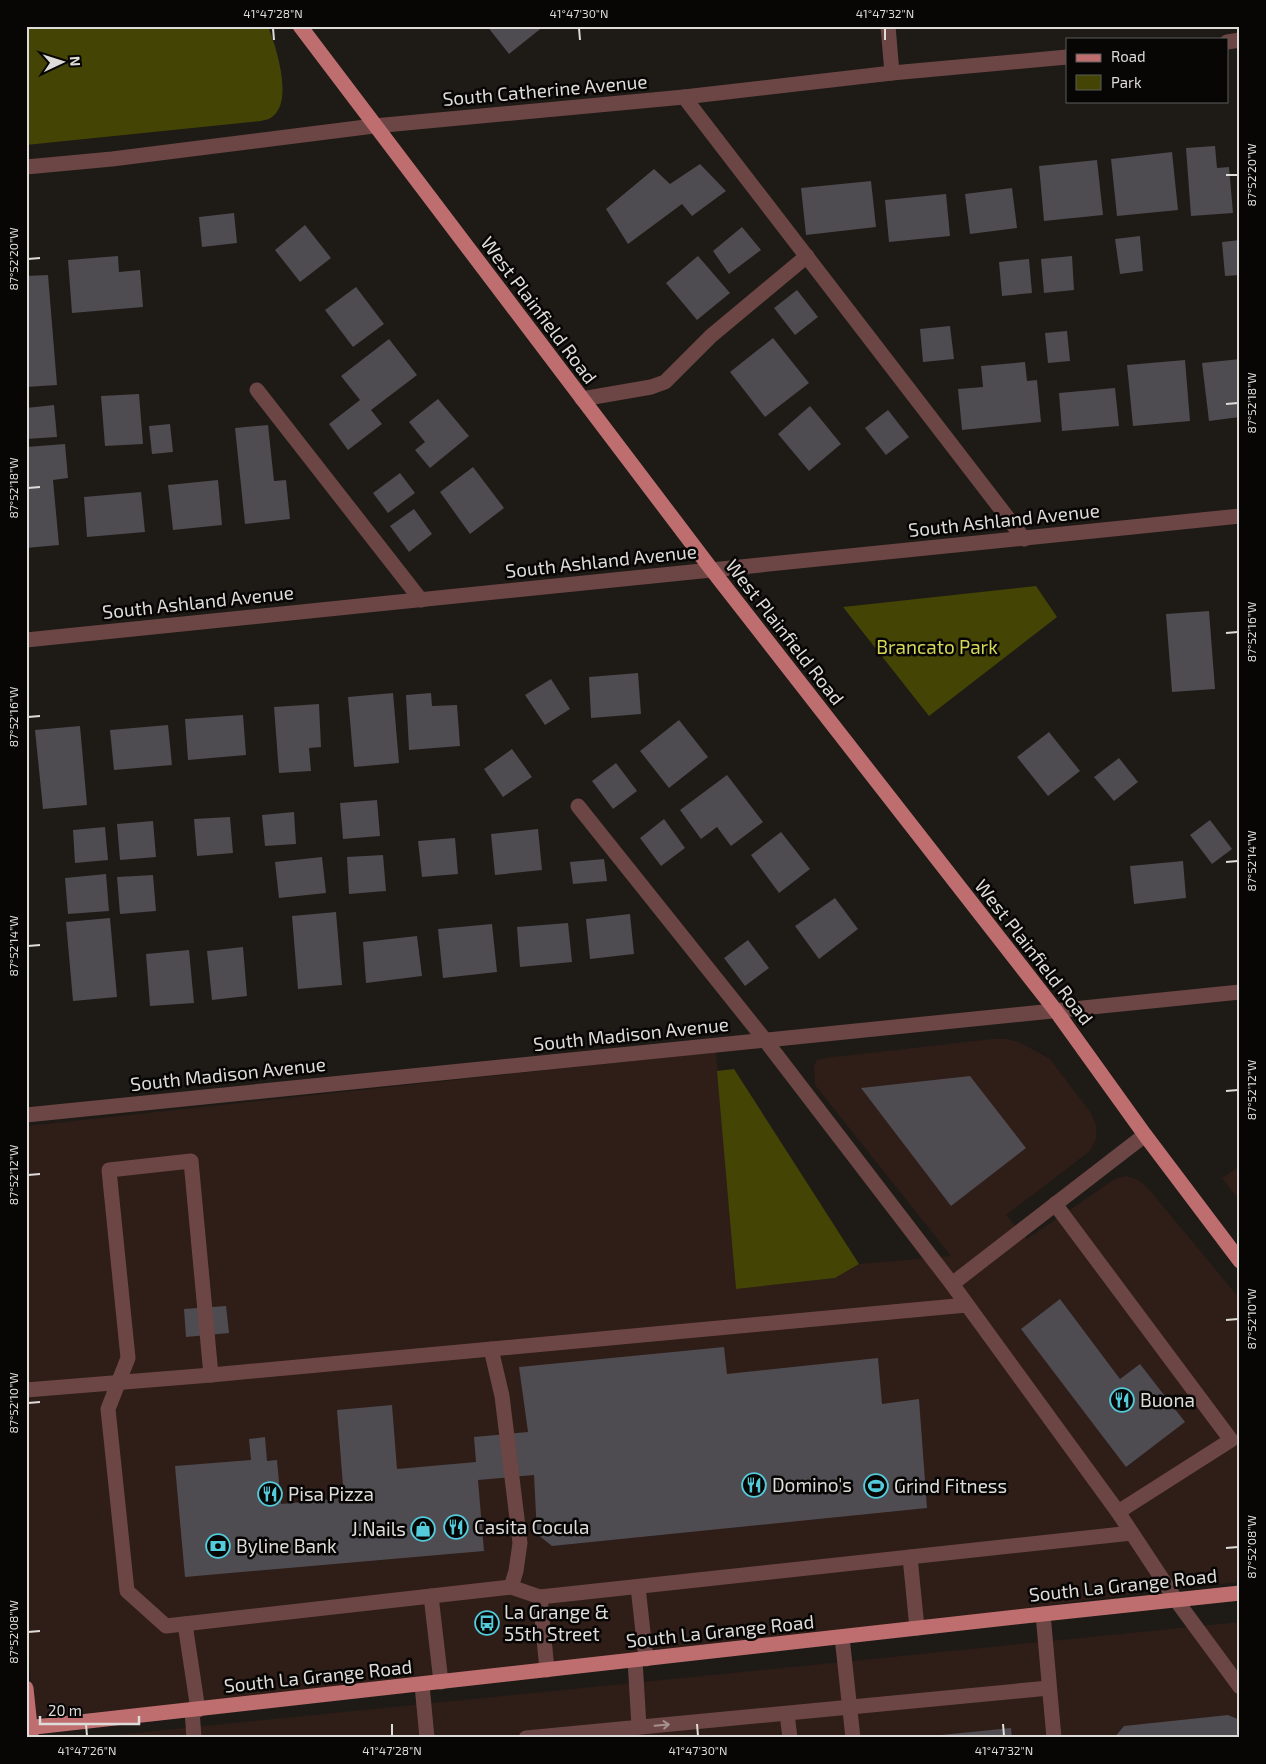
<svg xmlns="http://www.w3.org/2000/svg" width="1266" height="1764" viewBox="0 0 1266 1764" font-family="'Exo 2',sans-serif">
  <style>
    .commercial { fill: #2f1d18 }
    .green { fill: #444505 }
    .building { fill: #4e4b51 }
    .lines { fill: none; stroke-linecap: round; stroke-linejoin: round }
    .minor { stroke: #6c4645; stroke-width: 15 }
    .major { stroke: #be6e6f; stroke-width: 15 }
    .oneway { stroke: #a5918f }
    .ticks { fill: none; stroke: #dedcd9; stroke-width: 2 }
    .labels { text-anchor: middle; stroke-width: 5; stroke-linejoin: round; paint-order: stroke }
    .street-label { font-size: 19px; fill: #dedcd9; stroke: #070605 }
    .park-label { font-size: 19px; fill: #d4d757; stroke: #070605 }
    .poi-label { font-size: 19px; fill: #dedcd9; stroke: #070605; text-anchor: start }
    .neatline { fill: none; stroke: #dedcd9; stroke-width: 2 }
    .ticks-label { font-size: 12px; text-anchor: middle; fill: #dedcd9 }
  </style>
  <rect width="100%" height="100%" fill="#1e1a16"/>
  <!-- commercial -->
  <g class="commercial">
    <polygon points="993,1039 1006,1039 1019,1042 1050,1059 1091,1113 1096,1125 1096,1139 1090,1151 1006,1215 1027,1239 1115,1179 1126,1176 1136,1179 1147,1187 1240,1299 1240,1582 1178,1588 580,1667 34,1718 26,1624 26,1126 716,1052 736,1289 835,1278 859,1264 951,1256 815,1085 814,1066 817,1060 824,1058"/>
    <polygon points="1240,1166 1240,1201 1222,1178"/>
    <polygon points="1240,1622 1240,1738 84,1738"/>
  </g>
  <!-- green -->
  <g class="green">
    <path d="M26,26H268C276,47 294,101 272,117C270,119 265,120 261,121L26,145Z"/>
    <polygon points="1036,586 1057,617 929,716 843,607"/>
    <polygon points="734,1069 859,1264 835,1278 736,1289 717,1071"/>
  </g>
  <!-- building -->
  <g class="building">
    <polygon points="487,26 544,26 509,54"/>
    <polygon points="1215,146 1217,168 1229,167 1233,213 1191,216 1186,148"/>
    <polygon points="1172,152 1178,210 1117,216 1111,159"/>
    <polygon points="1097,160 1103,215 1044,221 1039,166"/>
    <polygon points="700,164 726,191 692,216 682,204 628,244 606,209 654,169 670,184"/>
    <polygon points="871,181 876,227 806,235 801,188"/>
    <polygon points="1012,188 1017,228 970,234 965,194"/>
    <polygon points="946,194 950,236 889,242 885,200"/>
    <polygon points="234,213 237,243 202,247 199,217"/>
    <polygon points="305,225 331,258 300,282 275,250"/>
    <polygon points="742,227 761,250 729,274 713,251"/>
    <polygon points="1140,236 1143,271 1120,274 1115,239"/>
    <polygon points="1240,240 1240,275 1225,276 1222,242"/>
    <polygon points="118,256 119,272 140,270 143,307 72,313 68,260"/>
    <polygon points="698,256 730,293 697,320 666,283"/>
    <polygon points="1072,256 1074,290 1044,293 1041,259"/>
    <polygon points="1029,259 1032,293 1002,296 999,262"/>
    <polygon points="48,275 57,385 26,387 26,276"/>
    <polygon points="356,287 384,324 353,347 325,310"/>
    <polygon points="797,290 818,317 795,335 774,308"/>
    <polygon points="950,326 954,359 923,362 920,329"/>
    <polygon points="1067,331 1070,361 1048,363 1045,333"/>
    <polygon points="773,338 809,383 765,417 730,372"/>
    <polygon points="389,339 417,375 371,410 382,424 348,450 329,424 360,400 341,376"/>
    <polygon points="1240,359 1240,417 1209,421 1202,363"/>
    <polygon points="1185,360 1190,421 1133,426 1127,365"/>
    <polygon points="1025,362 1027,381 1037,380 1041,422 962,430 958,389 983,387 981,366"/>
    <polygon points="1115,388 1119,426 1062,431 1059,393"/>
    <polygon points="139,394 143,444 105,446 101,396"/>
    <polygon points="438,399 469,436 430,468 415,450 425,442 409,422"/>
    <polygon points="54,405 57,437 26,439 26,408"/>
    <polygon points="810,406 841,444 809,471 778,434"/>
    <polygon points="888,410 909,437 886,455 865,428"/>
    <polygon points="170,424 173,452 152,454 149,426"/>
    <polygon points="268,425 274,481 286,480 290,519 245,524 235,428"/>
    <polygon points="65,444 68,478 53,480 59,545 26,548 26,447"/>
    <polygon points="473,467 504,508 470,534 440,492"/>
    <polygon points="400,473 415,493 388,513 373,493"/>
    <polygon points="218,480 222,525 173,530 168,485"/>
    <polygon points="141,492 145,532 87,537 84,497"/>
    <polygon points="414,509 432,534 409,552 390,526"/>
    <polygon points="1209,611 1215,689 1172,692 1166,614"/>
    <polygon points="638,673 641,714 591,718 589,677"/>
    <polygon points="551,679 570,709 545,725 525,695"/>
    <polygon points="393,693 399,763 354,767 348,697"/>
    <polygon points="431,693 432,706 457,705 460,746 409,750 406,695"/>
    <polygon points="319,704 321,747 309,748 311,771 279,773 274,707"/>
    <polygon points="243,715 246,755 188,760 185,719"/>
    <polygon points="679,720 708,757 669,788 640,751"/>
    <polygon points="168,725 172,765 114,770 110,730"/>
    <polygon points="80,726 87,805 43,809 35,730"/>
    <polygon points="1049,732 1080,771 1048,796 1017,757"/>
    <polygon points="512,749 532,777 503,797 484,769"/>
    <polygon points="1119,758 1138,782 1114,801 1094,777"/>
    <polygon points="616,763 637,791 613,809 592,781"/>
    <polygon points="727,775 763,822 731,846 717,827 701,839 680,810"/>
    <polygon points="377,800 380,836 343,839 340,803"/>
    <polygon points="294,812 296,844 265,846 262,815"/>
    <polygon points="230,817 233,853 197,856 194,819"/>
    <polygon points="664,819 685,848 661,866 640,838"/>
    <polygon points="1210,820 1232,849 1212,864 1190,835"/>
    <polygon points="153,821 156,857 120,860 117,824"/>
    <polygon points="105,827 108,860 75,863 73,830"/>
    <polygon points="538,829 542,870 495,875 491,834"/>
    <polygon points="781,832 810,869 779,893 751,855"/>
    <polygon points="455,838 458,874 422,877 418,841"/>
    <polygon points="383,855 386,891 349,894 347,857"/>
    <polygon points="322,857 326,893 279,898 275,862"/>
    <polygon points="604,859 607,881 573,884 570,862"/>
    <polygon points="1183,861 1186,898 1134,904 1130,866"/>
    <polygon points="106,874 109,911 68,914 65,878"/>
    <polygon points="153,875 156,911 120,914 117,877"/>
    <polygon points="835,898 858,929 819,959 795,926"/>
    <polygon points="336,912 342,985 298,989 292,916"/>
    <polygon points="630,914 634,954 590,959 586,919"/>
    <polygon points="110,918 117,997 73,1001 66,922"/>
    <polygon points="568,923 572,962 520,967 517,927"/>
    <polygon points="492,924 497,972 443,978 438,929"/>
    <polygon points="417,936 422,976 366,983 363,942"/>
    <polygon points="748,940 769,968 745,986 724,958"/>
    <polygon points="243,947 247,996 212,1000 207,951"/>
    <polygon points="189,950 194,1003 150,1006 146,954"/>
    <polygon points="970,1076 1026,1148 951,1206 861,1088"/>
    <polygon points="1060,1299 1120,1379 1140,1364 1185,1422 1126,1467 1021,1329"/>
    <polygon points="226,1306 229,1333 186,1337 184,1309"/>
    <polygon points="724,1347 727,1374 878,1358 882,1404 919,1399 927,1508 552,1546 537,1534 534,1475 478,1480 484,1551 185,1577 175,1466 251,1460 249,1439 265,1437 267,1461 277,1460 281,1504 344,1498 337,1410 392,1405 397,1469 476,1462 474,1437 528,1432 519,1367"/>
    <polygon points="1228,1715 1240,1720 1240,1738 1114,1738 1124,1726"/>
    <polygon points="1011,1728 1012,1738 931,1738 931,1736"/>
  </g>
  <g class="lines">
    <!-- minor -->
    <g class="minor">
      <polyline points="888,26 892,73"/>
      <polyline points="1227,42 1240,40"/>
      <polyline points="684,97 1024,539"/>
      <polyline points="26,167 112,159 374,126 684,97 892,73 1067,57"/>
      <polyline points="257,390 421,600"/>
      <polyline points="582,399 651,387 665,382 711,336 807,256"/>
      <polyline points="26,640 1240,516"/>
      <polyline points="578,806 765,1040 952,1284 1118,1512 1176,1600 1240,1687"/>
      <polyline points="26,1115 1240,992"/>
      <polyline points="1055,1204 1231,1440 1118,1512"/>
      <polyline points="952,1284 1145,1135"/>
      <polyline points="491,1349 502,1396 520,1543 516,1571 511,1587"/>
      <polyline points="211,1375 191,1161 109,1170 128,1358 108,1409 127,1591 166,1626 511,1587 540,1597 1132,1533"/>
      <polyline points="26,1390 211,1375 967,1305"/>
      <polyline points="910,1557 917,1628"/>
      <polyline points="638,1587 646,1659"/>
      <polyline points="431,1596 441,1682"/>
      <polyline points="540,1597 547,1670"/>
      <polyline points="1043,1614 1054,1738"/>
      <polyline points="185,1624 198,1710"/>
      <polyline points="842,1637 853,1738"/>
      <polyline points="635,1660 639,1727"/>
      <polyline points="422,1685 427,1738"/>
      <polyline points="192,1710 194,1738"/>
      <polyline points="787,1714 790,1738"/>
      <polyline points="526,1738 1049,1688"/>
    </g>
    <!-- major -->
    <g class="major">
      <polyline points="300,26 712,570 1056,1011 1145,1135 1240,1261"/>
      <polyline points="26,1688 31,1736"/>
      <polyline points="26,1728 1043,1614 1240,1593"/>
    </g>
  </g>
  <!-- one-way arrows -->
  <defs><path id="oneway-shaft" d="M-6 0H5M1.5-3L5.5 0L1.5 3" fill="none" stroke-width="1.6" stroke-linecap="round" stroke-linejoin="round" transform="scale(1.25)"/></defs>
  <use class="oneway" href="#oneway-shaft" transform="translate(662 1725) rotate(-5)"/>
  <!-- ticks -->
  <path class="ticks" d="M273,28L274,40M579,28L580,40M885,28V40M1226,175H1238M28,259L40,258M1226,404L1238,403M28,488L40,487M1226,633L1238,632M28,717L40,716M1226,862L1238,861M28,946L40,945M1226,1091L1238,1090M28,1175L40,1174M1226,1320L1238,1319M28,1403L40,1402M1226,1548L1238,1547M28,1632L40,1631M86,1724L87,1736M392,1724V1736M697,1724L698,1736M1003,1724L1004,1736"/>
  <!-- icons -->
  <defs>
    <g id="restaurant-ring" transform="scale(1.25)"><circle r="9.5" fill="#070605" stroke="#53cbda" stroke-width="1.5"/><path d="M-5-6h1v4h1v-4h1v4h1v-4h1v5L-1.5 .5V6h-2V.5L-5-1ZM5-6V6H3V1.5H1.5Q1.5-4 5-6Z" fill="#53cbda"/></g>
    <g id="stadium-ring" transform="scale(1.25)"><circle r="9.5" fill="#070605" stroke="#53cbda" stroke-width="1.5"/><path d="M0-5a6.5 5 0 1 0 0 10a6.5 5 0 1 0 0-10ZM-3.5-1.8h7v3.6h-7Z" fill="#53cbda"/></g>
    <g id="shop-ring" transform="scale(1.25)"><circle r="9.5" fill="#070605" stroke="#53cbda" stroke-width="1.5"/><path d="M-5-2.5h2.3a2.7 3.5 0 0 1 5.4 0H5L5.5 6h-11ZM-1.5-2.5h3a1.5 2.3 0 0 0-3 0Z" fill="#53cbda"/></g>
    <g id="bank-ring" transform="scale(1.25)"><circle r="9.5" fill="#070605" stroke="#53cbda" stroke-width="1.5"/><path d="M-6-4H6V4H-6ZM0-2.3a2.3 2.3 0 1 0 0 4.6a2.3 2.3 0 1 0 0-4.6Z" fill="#53cbda"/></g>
    <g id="bus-ring" transform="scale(1.25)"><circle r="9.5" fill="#070605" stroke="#53cbda" stroke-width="1.5"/><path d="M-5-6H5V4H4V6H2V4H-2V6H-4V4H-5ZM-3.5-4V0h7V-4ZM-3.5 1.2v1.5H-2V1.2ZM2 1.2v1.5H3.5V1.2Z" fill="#53cbda"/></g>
  </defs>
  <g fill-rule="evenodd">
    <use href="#restaurant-ring" x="1122" y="1400"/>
    <use href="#restaurant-ring" x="754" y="1485"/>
    <use href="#stadium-ring" x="876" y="1486"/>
    <use href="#restaurant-ring" x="270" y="1494"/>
    <use href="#restaurant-ring" x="456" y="1527"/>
    <use href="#shop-ring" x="423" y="1529"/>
    <use href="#bank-ring" x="218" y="1546"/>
    <use href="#bus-ring" x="487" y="1623"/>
  </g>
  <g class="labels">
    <!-- street labels -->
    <g class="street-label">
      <text transform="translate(545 90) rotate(-5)" y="7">South Catherine Avenue</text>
      <text transform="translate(539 310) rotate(53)" y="7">West Plainfield Road</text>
      <text transform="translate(1004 520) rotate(-6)" y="7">South Ashland Avenue</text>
      <text transform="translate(601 561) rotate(-6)" y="7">South Ashland Avenue</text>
      <text transform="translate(198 602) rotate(-6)" y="7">South Ashland Avenue</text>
      <text transform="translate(785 632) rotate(52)" y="7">West Plainfield Road</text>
      <text transform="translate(1034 952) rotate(52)" y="7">West Plainfield Road</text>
      <text transform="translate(631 1034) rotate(-6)" y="7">South Madison Avenue</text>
      <text transform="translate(228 1074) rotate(-6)" y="7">South Madison Avenue</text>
      <text transform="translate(1123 1585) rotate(-6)" y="7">South La Grange Road</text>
      <text transform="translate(720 1631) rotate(-6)" y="7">South La Grange Road</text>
      <text transform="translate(318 1676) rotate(-6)" y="7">South La Grange Road</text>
    </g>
    <!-- park labels -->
    <g class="park-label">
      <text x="937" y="654">Brancato Park</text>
    </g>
    <!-- poi labels -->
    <g class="poi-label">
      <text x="1140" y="1407">Buona</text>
      <text x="772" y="1492">Domino's</text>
      <text x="894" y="1493">Grind Fitness</text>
      <text x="288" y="1501">Pisa Pizza</text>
      <text x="474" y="1534">Casita Cocula</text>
      <text x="406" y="1536" text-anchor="end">J.Nails</text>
      <text x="236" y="1553">Byline Bank</text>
      <text x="504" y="1619">La Grange &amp;<tspan x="504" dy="22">55th Street</tspan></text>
    </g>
  </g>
  <!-- border -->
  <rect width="1266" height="1764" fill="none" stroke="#070605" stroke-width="55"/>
  <!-- legend -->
  <rect x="1066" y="38" width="162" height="65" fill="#070605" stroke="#5d5c5a"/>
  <rect x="1076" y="54" width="25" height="8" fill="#be6e6f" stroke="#5d5c5a"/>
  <text x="1111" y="62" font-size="15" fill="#dedcd9">Road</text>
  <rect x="1076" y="75" width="25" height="15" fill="#444505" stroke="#5d5c5a"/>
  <text x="1111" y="88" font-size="15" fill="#dedcd9">Park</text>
  <!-- north arrow -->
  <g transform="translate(62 62) rotate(86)" stroke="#070605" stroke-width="4" paint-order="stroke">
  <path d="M0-4L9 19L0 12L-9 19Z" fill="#dedcd9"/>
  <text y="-8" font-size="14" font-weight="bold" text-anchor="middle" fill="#dedcd9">N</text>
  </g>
  <!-- scale -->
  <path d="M40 1716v8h99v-8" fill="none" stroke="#dedcd9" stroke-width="2.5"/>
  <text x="48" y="1716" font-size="15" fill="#dedcd9" stroke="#070605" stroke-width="4" paint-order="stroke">20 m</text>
  <rect x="28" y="28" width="1210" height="1708" class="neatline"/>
  <g class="ticks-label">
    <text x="273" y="18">41°47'28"N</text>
    <text x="579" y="18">41°47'30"N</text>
    <text x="885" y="18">41°47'32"N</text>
    <text transform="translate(1252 175) rotate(-90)" y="4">87°52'20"W</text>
    <text transform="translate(14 259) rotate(-90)" y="4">87°52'20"W</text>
    <text transform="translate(1252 403) rotate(-90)" y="4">87°52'18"W</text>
    <text transform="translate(14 488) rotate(-90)" y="4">87°52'18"W</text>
    <text transform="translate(1252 632) rotate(-90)" y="4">87°52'16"W</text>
    <text transform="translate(14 717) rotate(-90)" y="4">87°52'16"W</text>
    <text transform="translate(1252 861) rotate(-90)" y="4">87°52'14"W</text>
    <text transform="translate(14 946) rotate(-90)" y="4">87°52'14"W</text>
    <text transform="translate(1252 1090) rotate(-90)" y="4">87°52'12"W</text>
    <text transform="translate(14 1175) rotate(-90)" y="4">87°52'12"W</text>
    <text transform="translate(1252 1319) rotate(-90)" y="4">87°52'10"W</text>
    <text transform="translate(14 1403) rotate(-90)" y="4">87°52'10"W</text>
    <text transform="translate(1252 1547) rotate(-90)" y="4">87°52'08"W</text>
    <text transform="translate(14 1632) rotate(-90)" y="4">87°52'08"W</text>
    <text x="87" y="1755">41°47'26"N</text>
    <text x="392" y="1755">41°47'28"N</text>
    <text x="698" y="1755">41°47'30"N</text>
    <text x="1004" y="1755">41°47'32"N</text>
  </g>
</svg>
